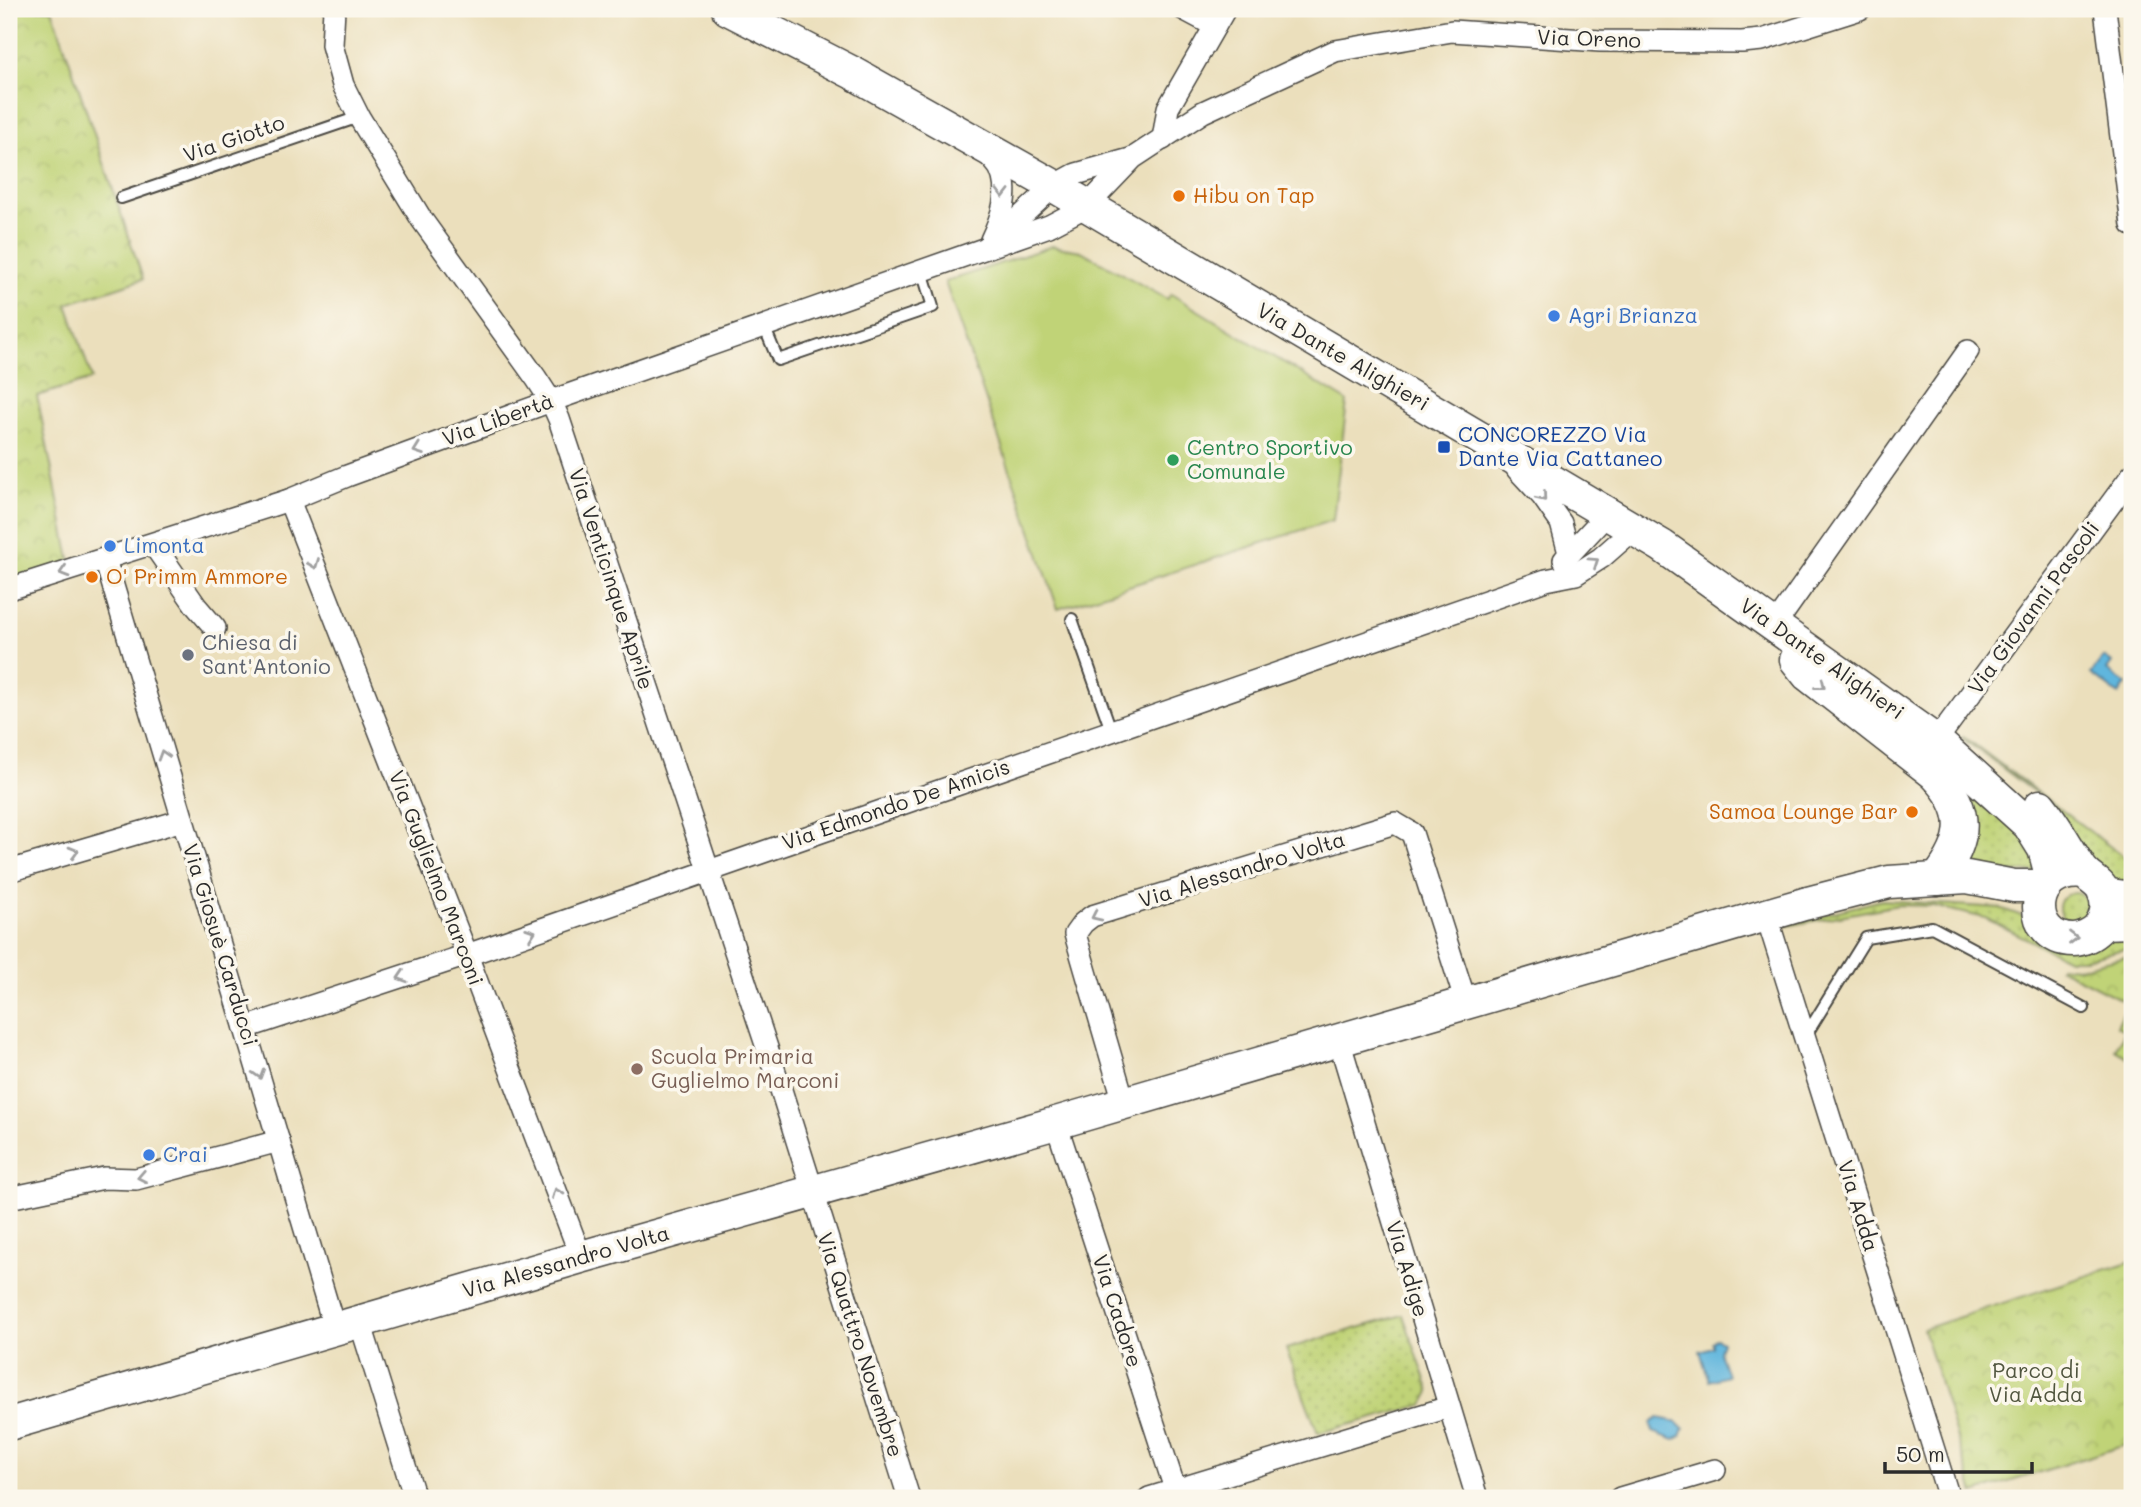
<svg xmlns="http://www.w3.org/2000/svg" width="2141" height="1507" viewBox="0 0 2141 1507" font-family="Mali,sans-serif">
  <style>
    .grass { fill: url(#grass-dots); stroke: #767f51; stroke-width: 2 }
    .park { fill: url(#park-crowns); stroke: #767f51; stroke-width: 2 }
    .pitch { fill: #c0d377; stroke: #767f51; stroke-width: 2 }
    .water { fill: #60b6dd; stroke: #467084; stroke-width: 2 }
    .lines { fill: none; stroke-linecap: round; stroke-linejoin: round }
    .lane-casing { stroke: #484641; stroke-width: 14 }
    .street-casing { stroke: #484641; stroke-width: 24 }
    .secondary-casing { stroke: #484641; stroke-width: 35 }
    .lane { stroke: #fff; stroke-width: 10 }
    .street { stroke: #fff; stroke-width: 21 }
    .secondary { stroke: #fff; stroke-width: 32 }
    .oneway { stroke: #a0a0a0 }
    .food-dot { fill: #e8710a; stroke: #fbf7ec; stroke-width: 2.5 }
    .shop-dot { fill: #3f7fe0; stroke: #fbf7ec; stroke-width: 2.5 }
    .transit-dot { fill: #1a4fb4; stroke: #fbf7ec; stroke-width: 2.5 }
    .leisure-dot { fill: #2e9e5b; stroke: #fbf7ec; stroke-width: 2.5 }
    .worship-dot { fill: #6b7280; stroke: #fbf7ec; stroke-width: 2.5 }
    .education-dot { fill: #8d6e63; stroke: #fbf7ec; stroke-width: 2.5 }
    .labels { text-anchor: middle; stroke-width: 7; stroke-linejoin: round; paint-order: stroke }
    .street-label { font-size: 21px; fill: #2b2b2b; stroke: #fbf7ec }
    .food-label { font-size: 21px; fill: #c56008; stroke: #fbf7ec; text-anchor: start }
    .shop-label { font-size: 21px; fill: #366cbe; stroke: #fbf7ec; text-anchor: start }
    .transit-label { font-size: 21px; fill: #164399; stroke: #fbf7ec; text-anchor: start }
    .leisure-label { font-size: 21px; fill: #27864d; stroke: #fbf7ec; text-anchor: start }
    .worship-label { font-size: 21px; fill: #5b616d; stroke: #fbf7ec; text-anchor: start }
    .education-label { font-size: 21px; fill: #785e54; stroke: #fbf7ec; text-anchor: start }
    .park-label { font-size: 21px; fill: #50553e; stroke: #fbf7ec }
  </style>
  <defs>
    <pattern id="grass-dots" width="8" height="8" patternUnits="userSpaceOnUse" patternTransform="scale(1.75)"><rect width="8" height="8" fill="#c0d377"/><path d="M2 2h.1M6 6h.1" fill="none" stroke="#a5b567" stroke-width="1.8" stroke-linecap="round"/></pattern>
    <pattern id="park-crowns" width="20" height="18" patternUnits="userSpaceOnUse" patternTransform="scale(1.75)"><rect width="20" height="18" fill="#c0d377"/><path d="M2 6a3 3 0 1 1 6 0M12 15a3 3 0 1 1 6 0" fill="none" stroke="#a5b567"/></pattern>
  </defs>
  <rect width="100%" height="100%" fill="#fbf7ec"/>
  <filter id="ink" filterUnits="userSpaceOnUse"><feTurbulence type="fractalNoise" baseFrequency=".0143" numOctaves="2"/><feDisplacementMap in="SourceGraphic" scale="14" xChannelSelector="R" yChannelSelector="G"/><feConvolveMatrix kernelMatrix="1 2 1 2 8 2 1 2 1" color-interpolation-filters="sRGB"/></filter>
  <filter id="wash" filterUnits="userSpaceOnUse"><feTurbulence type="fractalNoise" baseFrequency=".00686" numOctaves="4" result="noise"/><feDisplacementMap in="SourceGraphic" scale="28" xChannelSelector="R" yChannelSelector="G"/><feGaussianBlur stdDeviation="1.57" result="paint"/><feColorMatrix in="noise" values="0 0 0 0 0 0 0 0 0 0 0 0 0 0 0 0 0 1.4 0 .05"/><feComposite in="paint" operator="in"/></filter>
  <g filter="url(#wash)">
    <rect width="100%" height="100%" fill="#ebdfbc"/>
    <!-- grass -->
    <g class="grass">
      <polygon points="1963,736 2132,863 2132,889 2115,885 2101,872 2049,803 1962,738"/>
      <polygon points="1963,787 2019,827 2042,872 1958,871"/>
      <circle cx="2074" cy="908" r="15"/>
      <polygon points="1882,900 2000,908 2025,917 2034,930 2113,935 2132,932 2132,947 2085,959 2068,959 1985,918 1933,906 1898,905 1787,926 1785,924"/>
      <polygon points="1403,1315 1430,1392 1423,1405 1318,1433 1286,1349"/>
    </g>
    <!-- park -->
    <g class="park">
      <polygon points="9,9 52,9 143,279 67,304 92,379 37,396 71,564 9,583"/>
      <polygon points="2132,955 2132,1060 2116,1050 2125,1031 2117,1026 2128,1003 2059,968 2060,966 2077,968"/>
      <polygon points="2132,1261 2132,1443 1974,1493 1923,1329"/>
    </g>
    <!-- pitch -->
    <polygon class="pitch" points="1052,246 1081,251 1167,299 1171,294 1347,401 1333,520 1058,609 945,282"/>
    <!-- water -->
    <g class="water">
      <polygon points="2104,657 2112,663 2107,670 2126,684 2119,695 2091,674"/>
      <polygon points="1716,1339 1722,1342 1719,1351 1727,1376 1709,1381 1700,1351 1712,1347 1712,1342"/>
      <polygon points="1658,1418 1677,1422 1684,1429 1681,1436 1674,1440 1653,1432 1651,1423"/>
    </g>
  </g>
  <g filter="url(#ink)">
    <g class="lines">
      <!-- lane casing -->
      <g class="lane-casing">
        <g id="lane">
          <polyline points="121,198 359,117"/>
          <polyline points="764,326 778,360 933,307 922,271"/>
          <polyline points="1072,619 1111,730"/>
          <polyline points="1806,1035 1866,938 1932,927 2084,1008"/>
        </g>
      </g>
      <!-- street casing -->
      <g class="street-casing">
        <g id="street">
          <polyline points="334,9 332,45 343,85 359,117 422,220 536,378 551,401 559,419 782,1093 909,1498"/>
          <polyline points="1183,9 1215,26"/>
          <polyline points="2105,9 2132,225"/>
          <polyline points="1163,139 1168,108 1225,9"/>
          <path d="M985,151C990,157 997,163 1000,169C1011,192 1001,219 991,240"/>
          <polyline points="993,242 1054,186 1076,174 1130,159"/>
          <polyline points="1517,469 1542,496 1561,523 1569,553"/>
          <polyline points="289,500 467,955 581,1257"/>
          <polyline points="153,544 196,606 215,628"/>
          <polyline points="105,559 335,1330"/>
          <polyline points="1564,560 1608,513"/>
          <polyline points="9,589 289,500 347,476 551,401 1049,226 1087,206 1133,158 1203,112 1335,51 1452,31 1600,41 1742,42 1762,40 1860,9"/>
          <polyline points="1775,625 1968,351"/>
          <polyline points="1936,741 2132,475"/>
          <polyline points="9,871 183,820"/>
          <polyline points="1766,914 1949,1498"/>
          <polyline points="245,1028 467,955 1546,580 1576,574 1601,558 1634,529"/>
          <polyline points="1339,1040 1477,1498"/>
          <polyline points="1124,1102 1075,934 1083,923 1092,916 1395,823 1412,833 1466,1003"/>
          <polyline points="1056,1123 1178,1498"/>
          <polyline points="9,1198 104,1178 136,1179 279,1141"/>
          <polyline points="360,1322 415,1498"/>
          <polyline points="1149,1498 1449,1407"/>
          <polyline points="1620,1498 1715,1470"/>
        </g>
      </g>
      <!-- secondary casing -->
      <g class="secondary-casing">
        <g id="secondary">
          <polyline points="728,9 853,73 1054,186 1662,546 1936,741 2029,825 2044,849 2052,879"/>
          <path d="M1796,660L1808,675L1935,774C1970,810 1968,840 1937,879"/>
          <path d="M2040,806C2056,826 2068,849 2082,870C2089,879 2100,882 2104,893C2109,905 2106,919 2098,929C2092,935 2082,940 2073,940C2025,940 2027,865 2085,873"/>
          <polyline points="2104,894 2132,898"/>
          <polyline points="2102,923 2132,922"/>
          <polyline points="9,1424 581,1257 1056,1123 1804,904 1889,882 1967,877 2014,886 2045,886"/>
        </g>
      </g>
      <!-- lane -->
      <use href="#lane" class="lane"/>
      <!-- street -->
      <use href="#street" class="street"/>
      <!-- secondary -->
      <use href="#secondary" class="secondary"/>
    </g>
    <!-- one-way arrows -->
    <defs><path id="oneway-chevron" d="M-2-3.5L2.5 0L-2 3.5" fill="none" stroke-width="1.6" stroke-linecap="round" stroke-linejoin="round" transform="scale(1.75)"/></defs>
    <g class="oneway">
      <use href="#oneway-chevron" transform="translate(1003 193) rotate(90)"/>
      <use href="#oneway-chevron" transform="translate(418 450) rotate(160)"/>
      <use href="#oneway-chevron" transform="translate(1542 497) rotate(50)"/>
      <use href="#oneway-chevron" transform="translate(1594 562) rotate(-34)"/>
      <use href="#oneway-chevron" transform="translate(314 564) rotate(69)"/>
      <use href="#oneway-chevron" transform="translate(64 572) rotate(163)"/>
      <use href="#oneway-chevron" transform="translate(1821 685) rotate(38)"/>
      <use href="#oneway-chevron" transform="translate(163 755) rotate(-107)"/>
      <use href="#oneway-chevron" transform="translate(74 852) rotate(-16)"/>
      <use href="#oneway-chevron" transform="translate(1096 916) rotate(155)"/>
      <use href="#oneway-chevron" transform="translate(531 933) rotate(-19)"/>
      <use href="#oneway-chevron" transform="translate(2073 938)"/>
      <use href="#oneway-chevron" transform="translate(402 977) rotate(162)"/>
      <use href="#oneway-chevron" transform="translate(259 1074) rotate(73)"/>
      <use href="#oneway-chevron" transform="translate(142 1177) rotate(169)"/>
      <use href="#oneway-chevron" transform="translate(557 1193) rotate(-111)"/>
    </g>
  </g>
  <!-- markers -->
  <g class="food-dot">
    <circle cx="1179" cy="196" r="7"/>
    <circle cx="92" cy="577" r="7"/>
    <circle cx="1912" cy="812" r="7"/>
  </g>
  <g class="shop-dot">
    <circle cx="1554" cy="316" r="7"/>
    <circle cx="110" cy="546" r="7"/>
    <circle cx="149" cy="1155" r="7"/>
  </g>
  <rect class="transit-dot" x="1437" y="440" width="14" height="14" rx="3.5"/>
  <circle class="leisure-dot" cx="1173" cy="460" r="7"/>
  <circle class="worship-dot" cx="188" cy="655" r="7"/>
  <circle class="education-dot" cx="637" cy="1069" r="7"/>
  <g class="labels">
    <!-- street labels -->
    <g class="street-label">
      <text transform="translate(1589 39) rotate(2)" y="7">Via Oreno</text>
      <text transform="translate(234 139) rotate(-19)" y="7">Via Giotto</text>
      <text transform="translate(1343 357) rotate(30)" y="7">Via Dante Alighieri</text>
      <text transform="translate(498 420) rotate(-20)" y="7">Via Libertà</text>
      <text transform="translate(611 579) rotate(72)" y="7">Via Venticinque Aprile</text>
      <text transform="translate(2034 608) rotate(-54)" y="7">Via Giovanni Pascoli</text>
      <text transform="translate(1822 659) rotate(35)" y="7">Via Dante Alighieri</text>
      <text transform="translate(896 805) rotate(-19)" y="7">Via Edmondo De Amicis</text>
      <text transform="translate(1242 870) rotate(-17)" y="7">Via Alessandro Volta</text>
      <text transform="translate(436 878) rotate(69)" y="7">Via Guglielmo Marconi</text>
      <text transform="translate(220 945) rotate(73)" y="7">Via Giosuè Carducci</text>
      <text transform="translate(1858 1206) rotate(73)" y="7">Via Adda</text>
      <text transform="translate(566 1262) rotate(-16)" y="7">Via Alessandro Volta</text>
      <text transform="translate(1407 1269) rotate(73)" y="7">Via Adige</text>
      <text transform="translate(1117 1311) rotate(72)" y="7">Via Cadore</text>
      <text transform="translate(860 1345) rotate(72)" y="7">Via Quattro Novembre</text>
    </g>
    <!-- food labels -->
    <g class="food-label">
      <text x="1193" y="203">Hibu on Tap</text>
      <text x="106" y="584">O' Primm Ammore</text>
      <text x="1898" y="819" text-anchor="end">Samoa Lounge Bar</text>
    </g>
    <!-- shop labels -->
    <g class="shop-label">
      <text x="1568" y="323">Agri Brianza</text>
      <text x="124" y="553">Limonta</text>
      <text x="163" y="1162">Crai</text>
    </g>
    <!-- transit labels -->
    <g class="transit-label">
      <text x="1458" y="442">CONCOREZZO Via<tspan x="1458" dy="24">Dante Via Cattaneo</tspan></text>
    </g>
    <!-- leisure labels -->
    <g class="leisure-label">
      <text x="1187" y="455">Centro Sportivo<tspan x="1187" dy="24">Comunale</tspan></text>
    </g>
    <!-- worship labels -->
    <g class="worship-label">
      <text x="202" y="650">Chiesa di<tspan x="202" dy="24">Sant'Antonio</tspan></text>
    </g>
    <!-- education labels -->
    <g class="education-label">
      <text x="651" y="1064">Scuola Primaria<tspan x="651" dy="24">Guglielmo Marconi</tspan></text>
    </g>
    <!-- park labels -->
    <g class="park-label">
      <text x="2036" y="1378">Parco di<tspan x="2036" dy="24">Via Adda</tspan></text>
    </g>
  </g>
  <!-- margin -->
  <rect width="2141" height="1507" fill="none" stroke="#fbf7ec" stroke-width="35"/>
  <!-- scale -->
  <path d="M1885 1462v10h147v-10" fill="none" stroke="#2b2b2b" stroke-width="3.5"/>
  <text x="1896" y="1462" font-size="21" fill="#2b2b2b" stroke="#fbf7ec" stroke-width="5" paint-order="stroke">50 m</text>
</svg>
